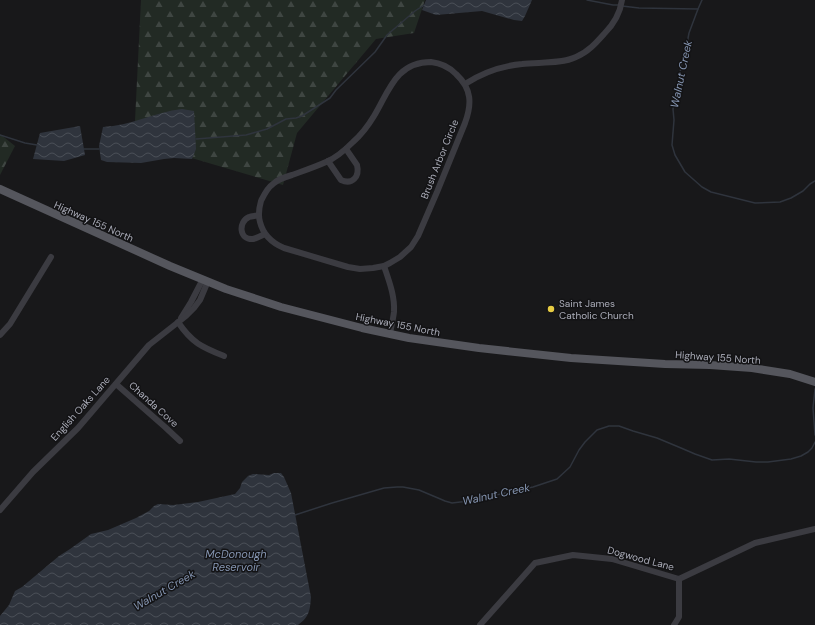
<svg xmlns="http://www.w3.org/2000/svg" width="815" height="625" viewBox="0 0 815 625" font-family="'DM Sans',sans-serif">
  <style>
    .forest { fill: url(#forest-firs) }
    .water { fill: url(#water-waves) }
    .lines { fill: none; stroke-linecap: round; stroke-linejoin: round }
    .stream { stroke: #2f343d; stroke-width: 1.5 }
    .minor { stroke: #3b3b41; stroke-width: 6 }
    .major { stroke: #55565d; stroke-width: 8 }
    .poi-dot { fill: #e7cc43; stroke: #131315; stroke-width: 1.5 }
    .labels { text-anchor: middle; stroke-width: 3; stroke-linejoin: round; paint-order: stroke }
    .street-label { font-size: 10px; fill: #abadb9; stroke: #131315 }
    .poi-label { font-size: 10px; fill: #abadb9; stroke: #131315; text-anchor: start }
    .water-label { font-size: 11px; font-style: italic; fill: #8595b1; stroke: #131315 }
  </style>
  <defs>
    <pattern id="forest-firs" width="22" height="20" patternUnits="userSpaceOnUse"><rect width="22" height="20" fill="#222a24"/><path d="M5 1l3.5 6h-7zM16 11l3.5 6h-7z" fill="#3f4642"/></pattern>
    <pattern id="water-waves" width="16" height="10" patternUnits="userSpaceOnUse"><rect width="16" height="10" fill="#2f343d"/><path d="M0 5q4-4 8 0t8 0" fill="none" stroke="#4a4f57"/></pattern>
  </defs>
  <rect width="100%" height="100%" fill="#18181a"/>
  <!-- forest -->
  <g class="forest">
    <polygon points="141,0 425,0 414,33 376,39 297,133 283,185 134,141"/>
    <polygon points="0,134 15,146 0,175"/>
  </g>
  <!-- water -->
  <g class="water">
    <polygon points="426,0 532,0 525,16 522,21 514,20 482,11 436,15 422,10"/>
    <path d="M182,109L194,111L196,149L192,159L174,158L164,159L141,163L107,162L101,160L99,146L103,127C130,126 155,112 182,109Z"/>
    <polygon points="80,126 85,155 64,161 33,159 40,133"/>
    <path d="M274,473H281L284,477L291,493L311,597C310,611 309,617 298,625H0V616L9,605L15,591L22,587L59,556L70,549L91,534L108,530L136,518L149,511L154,506L158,504L173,505L198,502L235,494L240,488L242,482L248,476L253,474L269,475Z"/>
  </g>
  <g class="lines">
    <!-- stream -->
    <g class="stream">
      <polyline points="587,0 613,5 618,5"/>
      <polyline points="702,0 698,9 689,33 686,49 682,62 673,109 674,120 672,145 675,155 685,172 702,187 711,192 755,203 780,202 791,198 803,191 810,184 815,181"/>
      <polyline points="622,6 639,8 698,9"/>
      <polyline points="0,135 25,143 37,145"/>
      <polyline points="196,139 246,135 267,129 286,119 296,118 302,116 330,98 336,90 375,52 387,35 415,11 424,5"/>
      <polyline points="84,149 99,149"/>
      <polyline points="815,389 813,408 815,435"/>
      <polyline points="295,515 332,503 384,488 397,487 403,487 419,490 438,498 445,501 452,503 477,500 491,496 533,487 557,479 570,467 579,450 585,442 597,430 609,426 619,426 633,431 657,438 681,448 695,454 712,460 729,459 756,462 768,462 791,459 801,456 808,452 812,448 815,442"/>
    </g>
    <!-- minor -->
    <g class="minor">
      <path d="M431,62C441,63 449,67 456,74C472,89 472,104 465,123L437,192L418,236L411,247L400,257L390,263L384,266L373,268L360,269L348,267L284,248C272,243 263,234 260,222C258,215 259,208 261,201C264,195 267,188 273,184C278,179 285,177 292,175C303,171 315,167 326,162C336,158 345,150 353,142C361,135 368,126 374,116C389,91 396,62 431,62Z"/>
      <path d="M465,84C482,73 502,66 522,64C538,62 562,64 576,57C588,52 596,43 604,34C614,24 620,14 622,0"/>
      <path d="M328,161L341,180C352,185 360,177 357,165L346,149"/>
      <path d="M259,215C255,216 252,216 249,217C238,222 239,240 253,239C257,238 261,236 265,234"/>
      <path d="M384,266C389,281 395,296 394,312C393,320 391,327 390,334"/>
      <polyline points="181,318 191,302 203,279"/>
      <path d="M178,322C192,343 202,347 224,356"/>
      <polyline points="0,335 10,324 51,257"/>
      <polyline points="116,384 165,427 180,441"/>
      <polyline points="0,510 33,472 78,428 149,345 186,316 194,308 200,300 208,281"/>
      <polyline points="480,625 535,563 573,555 612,559 679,579 755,543 815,529"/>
      <polyline points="674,625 679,617 679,579"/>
    </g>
    <!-- major -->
    <polyline class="major" points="0,189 170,266 226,289 281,307 362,328 409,338 479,348 571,358 665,364 710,365 752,368 790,374 815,382"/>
  </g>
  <!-- markers -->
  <circle class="poi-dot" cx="551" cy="309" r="4"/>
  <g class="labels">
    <!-- street labels -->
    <g class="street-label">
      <text transform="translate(439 159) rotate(-68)" y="4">Brush Arbor Circle</text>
      <text transform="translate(94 221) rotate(24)" y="4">Highway 155 North</text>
      <text transform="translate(398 324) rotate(11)" y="4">Highway 155 North</text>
      <text transform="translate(718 357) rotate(4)" y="4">Highway 155 North</text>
      <text transform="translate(154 404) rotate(42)" y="4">Chanda Cove</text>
      <text transform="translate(80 408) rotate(-48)" y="4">English Oaks Lane</text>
      <text transform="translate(641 558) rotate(15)" y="4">Dogwood Lane</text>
    </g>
    <!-- poi labels -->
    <g class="poi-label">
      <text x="559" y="307">Saint James<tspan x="559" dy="12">Catholic Church</tspan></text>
    </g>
    <!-- water labels -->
    <g class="water-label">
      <text transform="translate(681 74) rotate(-78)" y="4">Walnut Creek</text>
      <text transform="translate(496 494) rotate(-12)" y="4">Walnut Creek</text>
      <text x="236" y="558">McDonough<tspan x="236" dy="13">Reservoir</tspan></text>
      <text transform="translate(164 590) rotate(-30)" y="4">Walnut Creek</text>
    </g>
  </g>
</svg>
